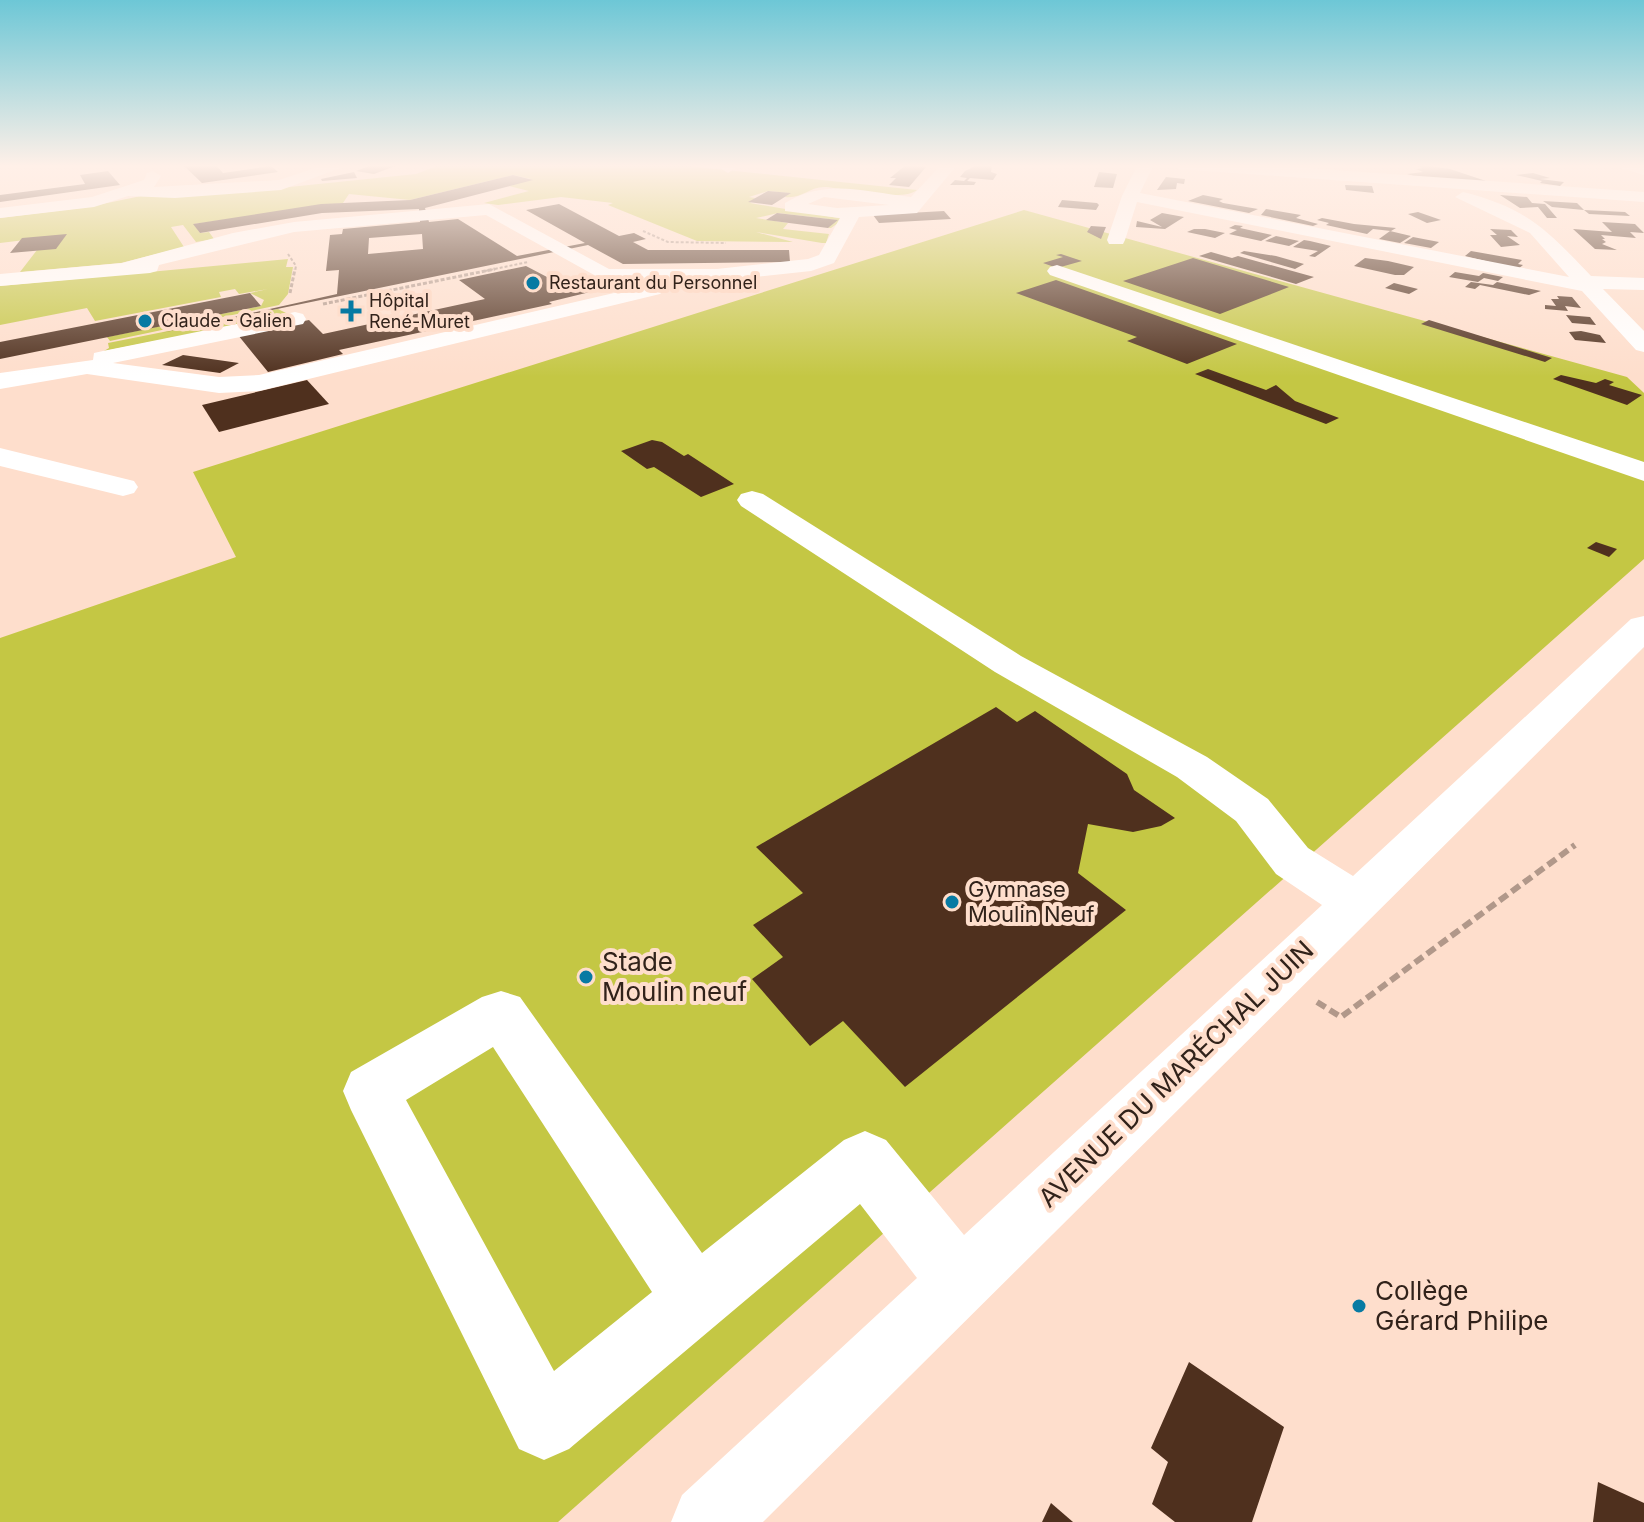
<svg xmlns="http://www.w3.org/2000/svg" width="1644" height="1522" viewBox="0 0 1644 1522" font-family="Inter,sans-serif">
  <style>
    .green { fill: #c4c744 }
    .building { fill: #4f301e; fill-rule: evenodd }
    .lines { fill: none; stroke-linecap: round; stroke-linejoin: round }
    .path-far2 { stroke: #b1988a; stroke-width: 2; stroke-dasharray: 3 2; stroke-linecap: butt }
    .path-far1 { stroke: #b1988a; stroke-width: 3; stroke-dasharray: 4 2; stroke-linecap: butt }
    .path { stroke: #b1988a; stroke-width: 6; stroke-dasharray: 10 5; stroke-linecap: butt }
    .minor { fill: #fff; fill-rule: evenodd }
    .poi-dot { fill: #077aa3; stroke: #fedecc; stroke-width: 3 }
    .labels { text-anchor: middle; stroke-width: 8; stroke-linejoin: round; paint-order: stroke }
    .far-poi-label { font-size: 18px; fill: #31221a; stroke: #fedecc; text-anchor: start }
    .poi-label { font-size: 22px; fill: #31221a; stroke: #fedecc; text-anchor: start }
    .near-poi-label { font-size: 26px; fill: #31221a; stroke: #fedecc; text-anchor: start }
    .near-street-label { font-size: 26px; fill: #31221a; stroke: #fedecc }
  </style>
  <rect width="100%" height="100%" fill="#fedecc"/>
  <!-- green -->
  <g class="green">
    <path d="M442,164H668L917,190C903,202 847,189 826,187C810,186 802,199 785,197L789,193L768,191L749,197L755,198L750,203L844,219L831,228H828L837,220L778,213L756,218L788,223L783,229L829,234L826,243H822L756,232L793,242L697,241L608,205L613,203L561,197L498,205L484,203L529,191L509,186L531,179L513,175L410,200L349,194L343,203L194,224L200,233L209,232L214,239L196,242L183,225L171,227L184,247L121,263L20,272L37,250L66,235L0,243V218L88,207L141,196L260,190L416,174Z"/>
    <polygon points="1024,210 1627,377 1644,393 1644,559 558,1522 0,1522 0,638 236,557 193,472"/>
    <polygon points="288,259 286,267 293,267 288,294 279,305 110,341 107,337 261,306 264,300 250,293 268,289 239,294 235,289 219,292 221,297 95,321 87,308 0,325 0,286"/>
    <polygon points="278,309 290,315 104,351 109,348 108,343"/>
  </g>
  <!-- building -->
  <g class="building">
    <polygon points="182,164 215,164 223,173 271,166 278,172 202,183"/>
    <polygon points="375,164 397,164 398,165 374,174 356,171"/>
    <polygon points="979,164 992,166 991,172 997,174 993,180 970,178 967,181 976,182 974,185 950,185 955,180 964,181 967,178 960,177 965,171"/>
    <polygon points="1413,164 1450,169 1489,182 1417,177 1407,174 1423,172 1416,169 1423,168"/>
    <polygon points="906,165 926,167 909,187 889,185 896,178 890,178"/>
    <polygon points="108,171 120,185 0,202 0,195 85,184 80,175"/>
    <polygon points="354,172 357,178 322,181 321,179"/>
    <polygon points="1099,172 1117,174 1113,188 1094,187"/>
    <polygon points="1533,173 1550,178 1540,179 1564,182 1560,186 1540,183 1542,181 1516,175"/>
    <path d="M513,175L533,180L425,208L429,222L458,219L517,256L585,243L526,210L559,204L619,236L634,233L646,239L633,242L648,250H789L790,262L623,264L588,245L161,333L337,294L339,270L326,271L330,235L342,234L343,229L420,222L419,209L322,213L200,233L193,224L321,204L410,200ZM422,234L423,249L368,254L369,238Z"/>
    <polygon points="1166,177 1185,179 1184,184 1177,183 1176,189 1157,190"/>
    <polygon points="1345,185 1372,186 1374,193 1346,190"/>
    <polygon points="768,191 791,193 772,205 748,202"/>
    <polygon points="1203,195 1223,199 1219,201 1223,203 1258,209 1249,213 1188,201"/>
    <polygon points="1500,195 1527,197 1532,203 1545,204 1557,218 1547,218 1538,207 1520,208"/>
    <polygon points="1062,200 1097,203 1099,205 1096,210 1058,207"/>
    <polygon points="1543,201 1577,203 1584,210 1552,207"/>
    <polygon points="1266,209 1301,215 1296,218 1318,224 1313,226 1261,215"/>
    <polygon points="1584,210 1625,212 1630,216 1589,214"/>
    <polygon points="944,211 951,219 879,223 873,215"/>
    <polygon points="1418,212 1441,220 1427,223 1408,214"/>
    <polygon points="777,213 838,220 828,228 766,220"/>
    <polygon points="1162,213 1184,217 1165,229 1136,227 1137,221 1162,227 1150,220"/>
    <polygon points="1322,218 1354,224 1396,228 1391,231 1373,229 1367,234 1326,225 1329,223 1317,220"/>
    <polygon points="1602,222 1635,224 1644,233 1630,232 1636,238 1601,235 1605,239 1602,239 1606,242 1602,244 1617,250 1595,249 1573,229 1612,232"/>
    <polygon points="1235,225 1243,226 1240,228 1272,235 1261,241 1229,234 1237,230 1229,228"/>
    <polygon points="1091,226 1106,227 1101,239 1087,232"/>
    <polygon points="1194,229 1205,229 1225,233 1215,238 1187,232"/>
    <polygon points="1490,229 1511,230 1518,237 1507,236 1520,245 1501,247 1490,235 1497,235"/>
    <polygon points="1390,231 1411,236 1400,243 1379,239"/>
    <polygon points="67,234 56,249 10,253 22,238"/>
    <polygon points="1276,236 1299,241 1289,246 1265,241"/>
    <polygon points="1413,237 1439,242 1431,248 1404,243"/>
    <polygon points="1304,240 1310,241 1331,246 1315,257 1309,256 1318,251 1293,247"/>
    <polygon points="1244,251 1276,256 1304,264 1295,269 1240,253"/>
    <polygon points="1471,251 1522,260 1518,264 1523,265 1518,269 1465,256"/>
    <polygon points="1211,252 1232,258 1238,256 1314,277 1296,284 1199,256"/>
    <polygon points="1061,254 1082,261 1057,268 1043,263 1063,257 1056,255"/>
    <polygon points="1193,258 1289,287 1220,314 1123,281"/>
    <polygon points="1365,258 1388,261 1414,267 1404,275 1395,275 1354,266"/>
    <polygon points="526,266 568,288 579,286 590,292 549,302 552,304 339,350 343,354 268,372 238,335 309,320 323,334 485,299 459,280"/>
    <polygon points="1455,272 1479,276 1483,273 1503,277 1498,281 1484,278 1478,282 1449,277"/>
    <polygon points="1056,280 1237,344 1187,364 1127,341 1137,337 1016,293"/>
    <polygon points="1471,282 1493,285 1497,282 1541,291 1529,295 1480,285 1475,289 1465,287"/>
    <polygon points="1394,283 1418,289 1409,294 1385,288"/>
    <polygon points="250,293 261,306 0,359 0,342"/>
    <polygon points="1557,296 1572,297 1581,308 1565,306 1568,311 1545,309 1545,305 1556,306 1551,299 1559,299"/>
    <polygon points="1566,315 1590,317 1596,325 1572,323"/>
    <polygon points="1429,320 1552,358 1545,362 1421,324"/>
    <polygon points="1581,331 1600,335 1606,343 1575,340 1569,332"/>
    <polygon points="183,355 239,363 220,373 162,365"/>
    <polygon points="1208,369 1266,390 1276,385 1295,401 1339,418 1326,424 1195,374"/>
    <polygon points="1561,375 1596,383 1605,379 1614,382 1609,385 1642,395 1627,405 1553,379"/>
    <polygon points="307,380 329,404 219,432 202,405"/>
    <polygon points="652,440 662,442 684,456 688,454 734,484 701,497 654,467 647,469 621,451"/>
    <polygon points="1596,542 1617,549 1609,557 1587,548"/>
    <polygon points="996,707 1017,722 1035,711 1127,774 1134,790 1175,818 1161,826 1133,832 1088,824 1078,873 1126,910 905,1087 843,1021 810,1046 752,979 783,957 753,925 803,893 756,847"/>
    <polygon points="1189,1362 1284,1427 1252,1522 1175,1522 1152,1504 1168,1462 1151,1448"/>
    <polygon points="1598,1482 1644,1503 1644,1522 1593,1522"/>
    <polygon points="1051,1503 1073,1522 1042,1522"/>
  </g>
  <g class="lines">
    <!-- path-far2 -->
    <g class="path-far2">
      <polyline points="643,231 668,242 726,243"/>
      <polyline points="288,254 296,266 295,271"/>
      <polyline points="485,271 528,262"/>
    </g>
    <!-- path-far1 -->
    <g class="path-far1">
      <polyline points="290,293 295,269"/>
      <polyline points="323,304 495,269"/>
    </g>
    <!-- path -->
    <polyline class="path" points="1317,1002 1341,1017 1575,845"/>
    <!-- minor -->
    <g class="minor">
      <polygon points="327,164 351,164 281,190 175,198 128,196 94,207 0,218 0,208 92,197 144,180 147,173 153,171 161,176 154,187 279,180"/>
      <polygon points="723,164 741,164 728,173 720,168"/>
      <path d="M942,164H958L917,213L859,217L834,263L811,271L717,281H605L486,215L294,232L159,265L157,271L150,273L0,286V274L122,263L233,233L294,222L489,204L609,269H717L808,259L819,255L840,218L785,211V203C827,178 864,192 911,197ZM824,197L889,205L837,208L808,204Z"/>
      <path d="M1138,164H1154L1140,193L1569,277L1530,233L1455,197L1463,192C1527,208 1547,230 1591,276L1644,278V290L1603,289L1644,331V352L1636,350L1582,291L1137,202L1125,240L1123,244H1109L1107,240L1122,196Z"/>
      <polygon points="1171,164 1250,164 1644,192 1644,202 1178,169"/>
      <polygon points="1615,164 1644,165 1644,175 1617,167"/>
      <polygon points="1057,265 1644,462 1644,481 1050,275 1047,271 1050,267"/>
      <polygon points="653,284 660,286 664,290 660,294 259,391 219,393 87,374 0,389 0,373 93,360 94,353 103,351 295,312 303,314 306,319 303,324 113,363 219,377 259,375"/>
      <polygon points="0,448 134,481 138,487 134,493 123,496 0,466"/>
      <path d="M752,491L763,494L1021,656L1207,757L1268,799L1308,848L1353,876L1631,619L1644,616V647L763,1522H671L682,1495L917,1278L860,1204L569,1449L544,1460L519,1449L351,1110L343,1091L351,1072L482,997L501,991L520,997L702,1253L844,1140L865,1131L886,1140L964,1235L1322,905L1276,874L1236,821L1177,777L995,672L741,506L737,500L741,494ZM493,1047L652,1292L554,1371L406,1100Z"/>
    </g>
  </g>
  <!-- sky -->
  <linearGradient id="sky" x2="0" y2="1"><stop stop-color="#6dc7d6"/><stop offset="0.44" stop-color="#fff0e8"/><stop offset="1" stop-color="#fff0e8" stop-opacity="0"/></linearGradient>
  <rect width="1644" height="377" fill="url(#sky)"/>
  <!-- markers -->
  <g class="poi-dot">
    <circle cx="533" cy="283" r="8"/>
    <path d="M347 299h8v8h8v8h-8v8h-8v-8h-8v-8h8z"/>
    <circle cx="145" cy="321" r="8"/>
    <circle cx="952" cy="902" r="8"/>
    <circle cx="586" cy="977" r="8"/>
    <circle cx="1359" cy="1306" r="8"/>
  </g>
  <g class="labels">
    <!-- far-poi labels -->
    <g class="far-poi-label">
      <text x="549" y="289">Restaurant du Personnel</text>
      <text x="369" y="307">Hôpital<tspan x="369" dy="21">René-Muret</tspan></text>
      <text x="161" y="327">Claude - Galien</text>
    </g>
    <!-- poi labels -->
    <g class="poi-label">
      <text x="968" y="897">Gymnase<tspan x="968" dy="25">Moulin Neuf</tspan></text>
    </g>
    <!-- near-poi labels -->
    <g class="near-poi-label">
      <text x="602" y="971">Stade<tspan x="602" dy="30">Moulin neuf</tspan></text>
      <text x="1375" y="1300">Collège<tspan x="1375" dy="30">Gérard Philipe</tspan></text>
    </g>
    <!-- near-street labels -->
    <g class="near-street-label">
      <text transform="translate(1176 1074) rotate(-44)" y="9">AVENUE DU MARÉCHAL JUIN</text>
    </g>
  </g>
</svg>
